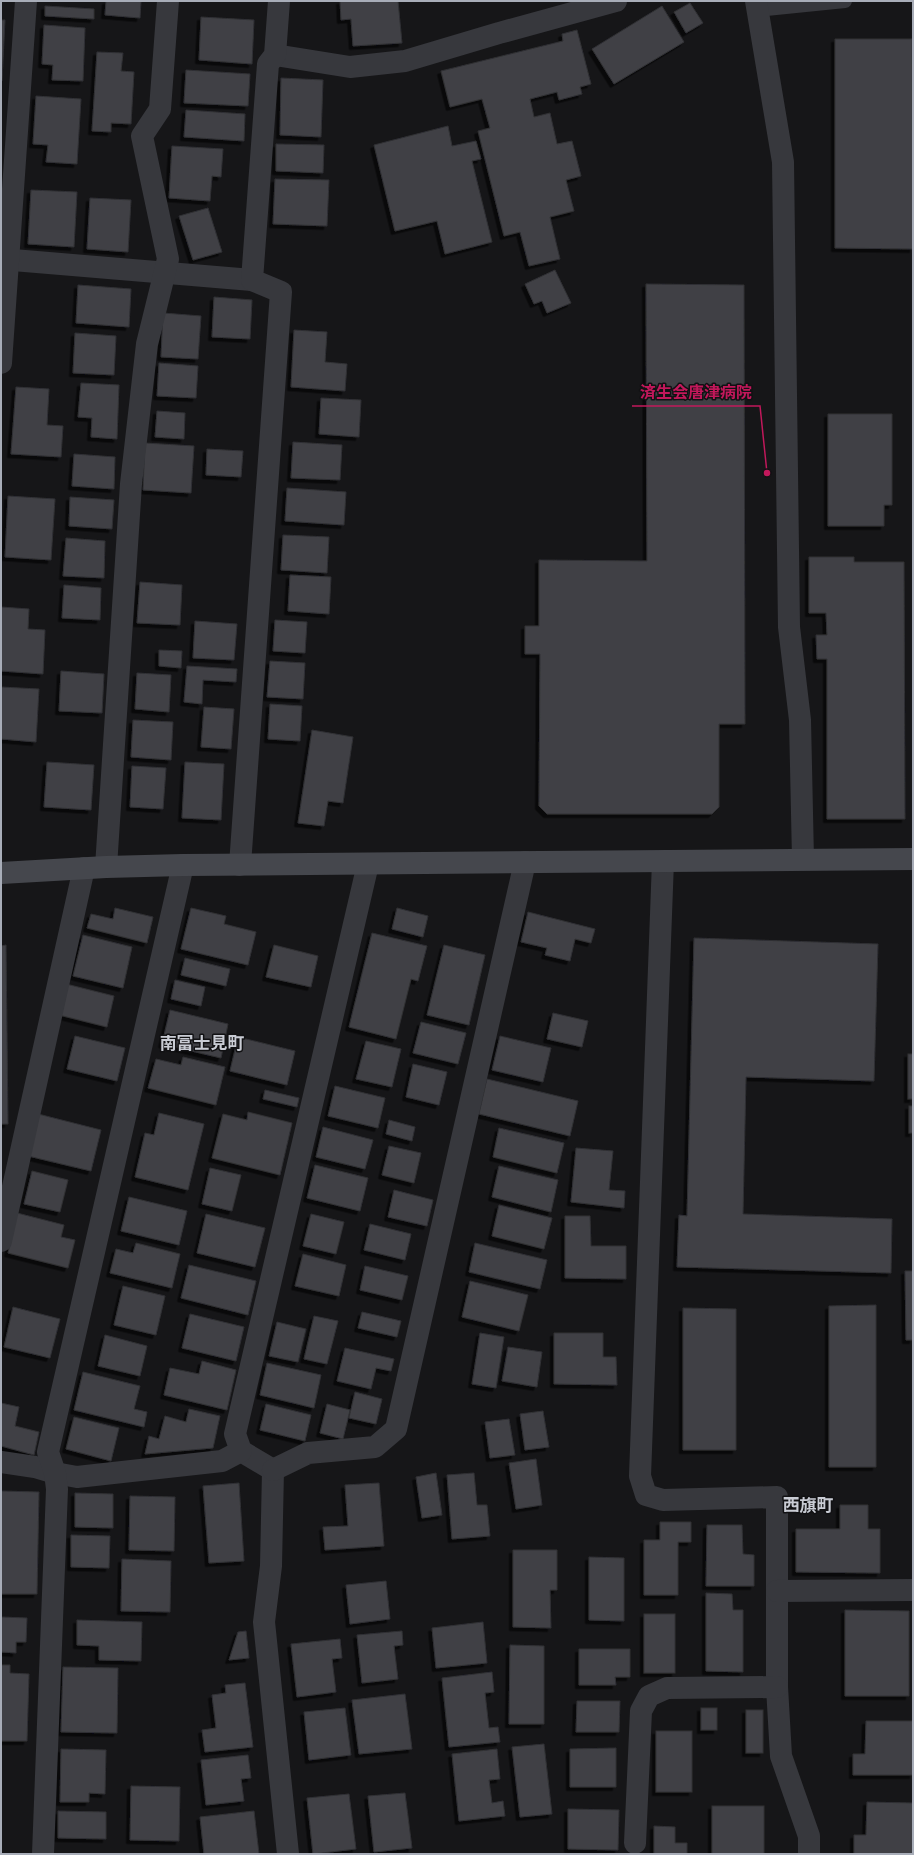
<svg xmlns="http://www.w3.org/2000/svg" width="914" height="1855" viewBox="0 0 914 1855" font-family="'Sofia Sans Condensed','Noto Sans JP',sans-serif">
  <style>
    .building { fill: #404145; stroke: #303034; filter: url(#shadow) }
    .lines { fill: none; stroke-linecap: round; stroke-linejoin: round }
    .lane { stroke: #37383d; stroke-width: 14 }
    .street { stroke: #37383d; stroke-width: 22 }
    .secondary { stroke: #45474d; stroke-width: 22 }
    .labels { text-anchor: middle; stroke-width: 3; stroke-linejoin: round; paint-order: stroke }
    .quarter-label { font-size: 17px; font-weight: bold; fill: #c9ccd4; stroke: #111113 }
    .leader { fill: none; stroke: #c2185b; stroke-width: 1.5 }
    .callout-dot { fill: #c2185b; stroke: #111113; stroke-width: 1.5 }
    .callout-label { font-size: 16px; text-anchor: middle; font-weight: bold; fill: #c2185b; stroke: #111113; stroke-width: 3; stroke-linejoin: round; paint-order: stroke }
  </style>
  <defs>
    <filter id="shadow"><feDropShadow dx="-3.5" dy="3.5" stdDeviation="0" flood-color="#0009"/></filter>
  </defs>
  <rect width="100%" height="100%" fill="#161618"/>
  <!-- building -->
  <g class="building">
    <polygon points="106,1 141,1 140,18 105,15"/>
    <polygon points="340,1 398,1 402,43 353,46 351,19 341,20"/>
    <polygon points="690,3 703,23 686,33 674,12"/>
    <polygon points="45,6 94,9 94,19 45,16"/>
    <polygon points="662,6 684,42 614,84 592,49"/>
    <polygon points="201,17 254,20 252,64 199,60"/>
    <polygon points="1,20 5,20 2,81 1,81"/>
    <polygon points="44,25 85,28 83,81 52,80 53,65 42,64"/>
    <polygon points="577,30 591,84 580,87 582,94 559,100 557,92 530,99 534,117 550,113 557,144 572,141 581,176 566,180 574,211 550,217 560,259 529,266 520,232 504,236 478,131 490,128 482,99 450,107 441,71 563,41 562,34"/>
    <polygon points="835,39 912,39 913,249 835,248"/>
    <polygon points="97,52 123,53 121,71 134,72 131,124 111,123 111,132 92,131"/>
    <polygon points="186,70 250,74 248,106 184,103"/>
    <polygon points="281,78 323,80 321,137 280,135"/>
    <polygon points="36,96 81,99 77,164 46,162 48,145 33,144"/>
    <polygon points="186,110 245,114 244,141 184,137"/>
    <polygon points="448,126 452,146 476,141 481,159 472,161 492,242 445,254 437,221 395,231 374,145"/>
    <polygon points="276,144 324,145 323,173 276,171"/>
    <polygon points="172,146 223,149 221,177 212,176 210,201 169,198"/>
    <polygon points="275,179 329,180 327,226 273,224"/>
    <polygon points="31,190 77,192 74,247 28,244"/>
    <polygon points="90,198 131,200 128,252 87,249"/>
    <polygon points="208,208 222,252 193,260 179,216"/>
    <polygon points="555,270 571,303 547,313 542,301 534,304 525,284"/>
    <polygon points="646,284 744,285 745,724 719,724 719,807 712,814 547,814 539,806 540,654 525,654 525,626 539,626 539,560 647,561"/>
    <polygon points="78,285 131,289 129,327 76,323"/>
    <polygon points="214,297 252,300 250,339 212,337"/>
    <polygon points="163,313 201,316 198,359 161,357"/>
    <polygon points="294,330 327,332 325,362 347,364 345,391 291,387"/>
    <polygon points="75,333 116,336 114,375 73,373"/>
    <polygon points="159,363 198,366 196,398 157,396"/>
    <polygon points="81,383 119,385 117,439 91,437 92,418 78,417"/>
    <polygon points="16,387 49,389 47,425 63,426 61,457 11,454"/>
    <polygon points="321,398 361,400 359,437 319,434"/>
    <polygon points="157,411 185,413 184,439 155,437"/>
    <polygon points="828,414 892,414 892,505 884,505 884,526 828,526"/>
    <polygon points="293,442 342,445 340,480 291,478"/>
    <polygon points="145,443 194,446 191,493 143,490"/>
    <polygon points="207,449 243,451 241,477 206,475"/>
    <polygon points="74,454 115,457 114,489 72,486"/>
    <polygon points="287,488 346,492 344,525 285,521"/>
    <polygon points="8,496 55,499 51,560 5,557"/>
    <polygon points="70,497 114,500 112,529 69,526"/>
    <polygon points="283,535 329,537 327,573 281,570"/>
    <polygon points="66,538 105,541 104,578 63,576"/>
    <polygon points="809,557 854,557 854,562 904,562 905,819 827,819 827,659 817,659 816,635 827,635 826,613 809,613"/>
    <polygon points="290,575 331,577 329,614 288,611"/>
    <polygon points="140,582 182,585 180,625 137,623"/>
    <polygon points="64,585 101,588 100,620 62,618"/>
    <polygon points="1,607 29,609 28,629 45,630 43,674 1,671"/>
    <polygon points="275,620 307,622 305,653 273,651"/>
    <polygon points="195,621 237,624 234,660 193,658"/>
    <polygon points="159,650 182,651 181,668 159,666"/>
    <polygon points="270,661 305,663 303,699 267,697"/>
    <polygon points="187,666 237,669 236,682 203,680 202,704 184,702"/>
    <polygon points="61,671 104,674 102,713 59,711"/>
    <polygon points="137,673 171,675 169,712 135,709"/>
    <polygon points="1,687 39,689 36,742 1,739"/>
    <polygon points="270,704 302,706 300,741 268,739"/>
    <polygon points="204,707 234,709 231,749 201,747"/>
    <polygon points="133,720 173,722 171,760 131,757"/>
    <polygon points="312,730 353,737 343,803 328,801 324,826 298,823"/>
    <polygon points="47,762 94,765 91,810 44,807"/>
    <polygon points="185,762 224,764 221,820 182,818"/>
    <polygon points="132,766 166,768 163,809 130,807"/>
    <polygon points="115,908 153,917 147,943 87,928 91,914 113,919"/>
    <polygon points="191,908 226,916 224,924 256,932 248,965 181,949"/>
    <polygon points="397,908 428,916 423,937 392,929"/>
    <polygon points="528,912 595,929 591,943 575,939 570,961 545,955 547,948 521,942"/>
    <polygon points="372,933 427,946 418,981 411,979 396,1039 349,1027"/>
    <polygon points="83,935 132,947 123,988 73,976"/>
    <polygon points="694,938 878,944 874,1081 746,1077 743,1214 892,1219 891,1273 677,1267 679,1215 687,1216"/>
    <polygon points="6,945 8,1124 1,1124 1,946"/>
    <polygon points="274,945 318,956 311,987 266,977"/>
    <polygon points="444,945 485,955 469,1025 427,1015"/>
    <polygon points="185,958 230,969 226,986 181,975"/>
    <polygon points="175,980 205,987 201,1006 171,999"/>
    <polygon points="66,984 114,996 107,1027 59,1015"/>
    <polygon points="170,1010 228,1024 221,1058 162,1044"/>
    <polygon points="553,1013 588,1021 582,1047 547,1039"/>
    <polygon points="421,1022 466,1033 458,1064 413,1053"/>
    <polygon points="75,1036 125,1048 117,1081 67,1069"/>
    <polygon points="500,1036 551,1048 543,1082 492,1070"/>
    <polygon points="238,1037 295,1051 287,1085 230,1071"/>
    <polygon points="366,1041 401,1049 392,1087 356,1079"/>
    <rect x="908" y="1054" width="5" height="45"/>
    <polygon points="183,1057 225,1067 216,1105 148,1088 156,1059 181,1065"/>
    <polygon points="413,1064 447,1072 439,1105 406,1097"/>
    <polygon points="487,1079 578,1101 570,1136 479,1114"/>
    <polygon points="335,1086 385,1098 378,1128 328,1116"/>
    <polygon points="265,1090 299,1098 297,1107 263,1099"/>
    <rect x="909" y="1106" width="4" height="27"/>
    <polygon points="248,1112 292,1123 280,1175 212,1158 223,1114 247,1120"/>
    <polygon points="159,1113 204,1124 188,1190 135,1177 145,1133 154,1135"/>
    <polygon points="38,1114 101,1130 91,1171 28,1156"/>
    <polygon points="389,1120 415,1127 412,1141 386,1134"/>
    <polygon points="323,1127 373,1140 365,1169 316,1157"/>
    <polygon points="499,1128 564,1143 557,1173 493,1157"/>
    <polygon points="389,1146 421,1153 414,1183 382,1175"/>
    <polygon points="576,1148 613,1151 609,1190 625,1191 624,1208 571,1202"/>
    <polygon points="315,1165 368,1178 360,1211 307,1198"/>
    <polygon points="499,1166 558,1180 551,1212 492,1197"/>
    <polygon points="210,1168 241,1175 232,1211 202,1204"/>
    <polygon points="32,1171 68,1180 60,1212 24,1204"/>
    <polygon points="394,1190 433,1200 427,1226 388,1217"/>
    <polygon points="129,1197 187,1211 179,1245 121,1231"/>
    <polygon points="499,1205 552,1218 544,1249 492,1236"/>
    <polygon points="17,1213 64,1225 61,1237 75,1240 68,1268 8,1253"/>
    <polygon points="206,1214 265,1228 255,1267 197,1253"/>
    <polygon points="311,1214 344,1222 336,1254 303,1246"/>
    <polygon points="565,1216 590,1216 591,1246 626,1246 626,1279 565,1278"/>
    <polygon points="370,1224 411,1234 405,1260 364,1250"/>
    <polygon points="136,1243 180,1254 172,1288 110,1273 116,1249 133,1253"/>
    <polygon points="475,1243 547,1260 540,1289 469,1272"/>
    <polygon points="303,1254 346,1265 339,1296 295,1286"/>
    <polygon points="189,1265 256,1281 248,1315 181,1298"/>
    <polygon points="365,1266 408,1276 402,1300 360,1290"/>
    <polygon points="905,1271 913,1271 913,1340 906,1340"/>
    <polygon points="470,1281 528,1295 519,1331 462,1317"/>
    <polygon points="123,1286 165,1296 156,1335 114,1325"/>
    <polygon points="876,1305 876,1467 829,1467 829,1306"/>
    <polygon points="13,1307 60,1319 50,1358 4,1347"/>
    <polygon points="683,1308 736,1309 736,1450 683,1450"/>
    <polygon points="362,1312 401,1321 397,1337 358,1328"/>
    <polygon points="190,1314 244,1327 236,1361 182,1348"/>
    <polygon points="314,1316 338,1321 327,1364 304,1359"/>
    <polygon points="277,1322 306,1329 298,1362 269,1356"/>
    <polygon points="480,1333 504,1337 496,1388 472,1384"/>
    <polygon points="554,1333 603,1333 603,1357 616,1357 617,1385 554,1384"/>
    <polygon points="105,1335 147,1346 140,1376 98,1366"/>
    <polygon points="508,1347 542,1352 537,1387 502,1381"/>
    <polygon points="345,1348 394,1359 391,1371 376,1368 371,1389 337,1381"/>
    <polygon points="202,1361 236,1370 227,1410 164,1395 170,1368 199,1374"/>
    <polygon points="267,1363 321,1375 314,1408 260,1395"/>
    <polygon points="83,1372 140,1386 134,1409 147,1412 144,1427 74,1410"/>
    <polygon points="355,1392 382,1399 376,1424 349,1418"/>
    <polygon points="1,1403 19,1407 15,1426 39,1432 34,1455 1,1446"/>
    <polygon points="266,1404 311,1415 305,1441 260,1430"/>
    <polygon points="327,1404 350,1410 343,1439 320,1433"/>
    <polygon points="189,1409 220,1416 213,1448 145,1454 149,1436 159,1439 165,1416 186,1422"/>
    <polygon points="543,1411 549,1447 525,1450 520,1414"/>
    <polygon points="74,1417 119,1428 111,1461 66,1449"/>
    <polygon points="509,1419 515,1455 490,1458 485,1422"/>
    <polygon points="536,1459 542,1505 516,1509 509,1463"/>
    <polygon points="436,1473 442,1515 422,1518 416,1477"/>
    <polygon points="474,1473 477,1505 487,1505 490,1536 452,1539 447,1475"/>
    <polygon points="239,1483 244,1561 209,1563 203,1486"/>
    <polygon points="379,1483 384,1546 325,1550 323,1527 348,1526 345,1485"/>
    <polygon points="1,1491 39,1492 37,1594 1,1594"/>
    <polygon points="75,1493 113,1494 113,1528 75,1527"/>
    <polygon points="130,1496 175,1497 174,1551 129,1550"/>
    <polygon points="840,1505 868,1505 868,1529 880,1529 880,1573 796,1572 796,1529 840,1529"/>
    <polygon points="660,1522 691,1522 691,1542 678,1542 678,1595 644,1595 644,1540 660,1540"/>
    <polygon points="707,1525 742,1525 743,1554 754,1555 754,1586 706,1586"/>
    <polygon points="71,1535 110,1536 109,1568 71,1567"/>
    <polygon points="513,1550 557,1550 557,1590 550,1590 551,1628 513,1627"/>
    <polygon points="589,1557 624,1558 624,1621 589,1620"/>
    <polygon points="122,1559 171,1561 170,1612 121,1611"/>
    <polygon points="386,1581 390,1619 350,1624 346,1585"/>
    <polygon points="706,1593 732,1594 733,1610 743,1610 743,1672 706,1671"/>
    <polygon points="845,1610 909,1611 909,1696 845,1696"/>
    <rect x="644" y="1614" width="31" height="59"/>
    <polygon points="1,1617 27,1618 26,1642 16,1642 16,1653 1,1652"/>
    <polygon points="77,1620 142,1622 141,1661 99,1660 99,1646 77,1645"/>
    <polygon points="483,1622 487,1663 436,1668 432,1628"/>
    <polygon points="246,1631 249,1658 229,1660 238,1632"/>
    <polygon points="402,1631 403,1645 394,1646 398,1679 362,1683 357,1635"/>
    <polygon points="340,1639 342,1658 332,1659 336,1692 297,1697 291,1644"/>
    <polygon points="510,1645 544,1646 544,1724 509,1724"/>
    <polygon points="579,1649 630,1649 630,1677 615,1677 616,1685 579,1685"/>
    <polygon points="1,1665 10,1665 10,1673 29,1674 27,1741 1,1741"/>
    <polygon points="63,1667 118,1668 117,1733 61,1732"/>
    <polygon points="492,1672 494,1692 485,1693 489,1728 498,1727 500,1742 449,1747 442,1678"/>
    <polygon points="245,1683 253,1747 205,1752 202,1730 216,1728 212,1695 226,1693 225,1685"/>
    <polygon points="405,1694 412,1749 359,1754 352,1700"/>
    <polygon points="577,1701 620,1701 619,1732 576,1732"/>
    <polygon points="345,1708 351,1755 309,1760 304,1712"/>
    <rect x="701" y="1708" width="16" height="22"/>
    <rect x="746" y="1710" width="17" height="43"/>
    <polygon points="866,1721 913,1721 913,1775 853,1775 853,1754 865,1754"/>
    <rect x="656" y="1731" width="36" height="61"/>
    <polygon points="544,1744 552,1814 520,1817 512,1747"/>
    <polygon points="616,1748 616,1787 570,1787 570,1749"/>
    <polygon points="61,1749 106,1750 105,1794 89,1793 89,1802 60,1802"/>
    <polygon points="497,1749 500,1779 489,1780 492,1803 503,1801 505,1816 459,1821 452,1754"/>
    <polygon points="248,1755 251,1778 241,1779 244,1801 206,1805 201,1760"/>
    <polygon points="131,1786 180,1787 179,1841 130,1840"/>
    <polygon points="405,1793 412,1848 374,1852 368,1796"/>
    <polygon points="349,1794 356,1849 313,1854 307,1798"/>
    <polygon points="867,1802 913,1803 913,1854 854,1854 854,1835 866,1835"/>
    <rect x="712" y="1806" width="52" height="48"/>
    <polygon points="568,1809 619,1810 618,1850 568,1849"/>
    <polygon points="58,1811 106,1812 106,1839 58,1838"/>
    <polygon points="254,1811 259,1854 204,1854 200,1817"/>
    <polygon points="654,1826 675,1827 675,1843 687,1843 687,1854 654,1854"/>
  </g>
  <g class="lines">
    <!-- lane -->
    <polyline class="lane" points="758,10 845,1"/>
    <!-- street -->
    <g class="street">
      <polyline points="756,1 783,162 789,627 800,720 803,859"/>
      <polyline points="275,55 350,67 405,61 499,33 616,1"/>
      <polyline points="1,259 252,280"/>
      <polyline points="1,363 26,1"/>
      <polyline points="663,861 640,1476 646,1495 663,1500 777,1497 777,1687 781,1756 809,1836 809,1854"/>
      <polyline points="240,865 281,292 252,280 268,64 275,55 279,1"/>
      <polyline points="106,867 131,484 147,344 168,259 142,136 160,109 168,1"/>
      <polyline points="1,1241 84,868"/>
      <polyline points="241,1451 273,1470 271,1566 264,1622 288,1854"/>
      <polyline points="1,1462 35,1467 55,1473 77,1477 222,1461 241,1451 235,1434 368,864"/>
      <polyline points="273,1470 308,1453 375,1447 396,1429 525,862"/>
      <polyline points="777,1591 913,1590"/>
      <polyline points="635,1843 641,1711 649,1696 667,1688 777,1687"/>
      <polyline points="43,1854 57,1489 55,1473 48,1452 183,865"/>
    </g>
    <!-- secondary -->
    <polyline class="secondary" points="1,873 106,867 183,865 913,859"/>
  </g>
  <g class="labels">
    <!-- quarter labels -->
    <g class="quarter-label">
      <text x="202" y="1049">南富士見町</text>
      <text x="808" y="1511">西旗町</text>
    </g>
  </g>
  <!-- callouts -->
  <path class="leader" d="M767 473L760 406H632"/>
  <circle class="callout-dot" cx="767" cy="473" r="4"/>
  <g class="callout-label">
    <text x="696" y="398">済生会唐津病院</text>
  </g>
  <!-- border -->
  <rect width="914" height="1855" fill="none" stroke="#a8adb8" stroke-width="4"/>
</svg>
